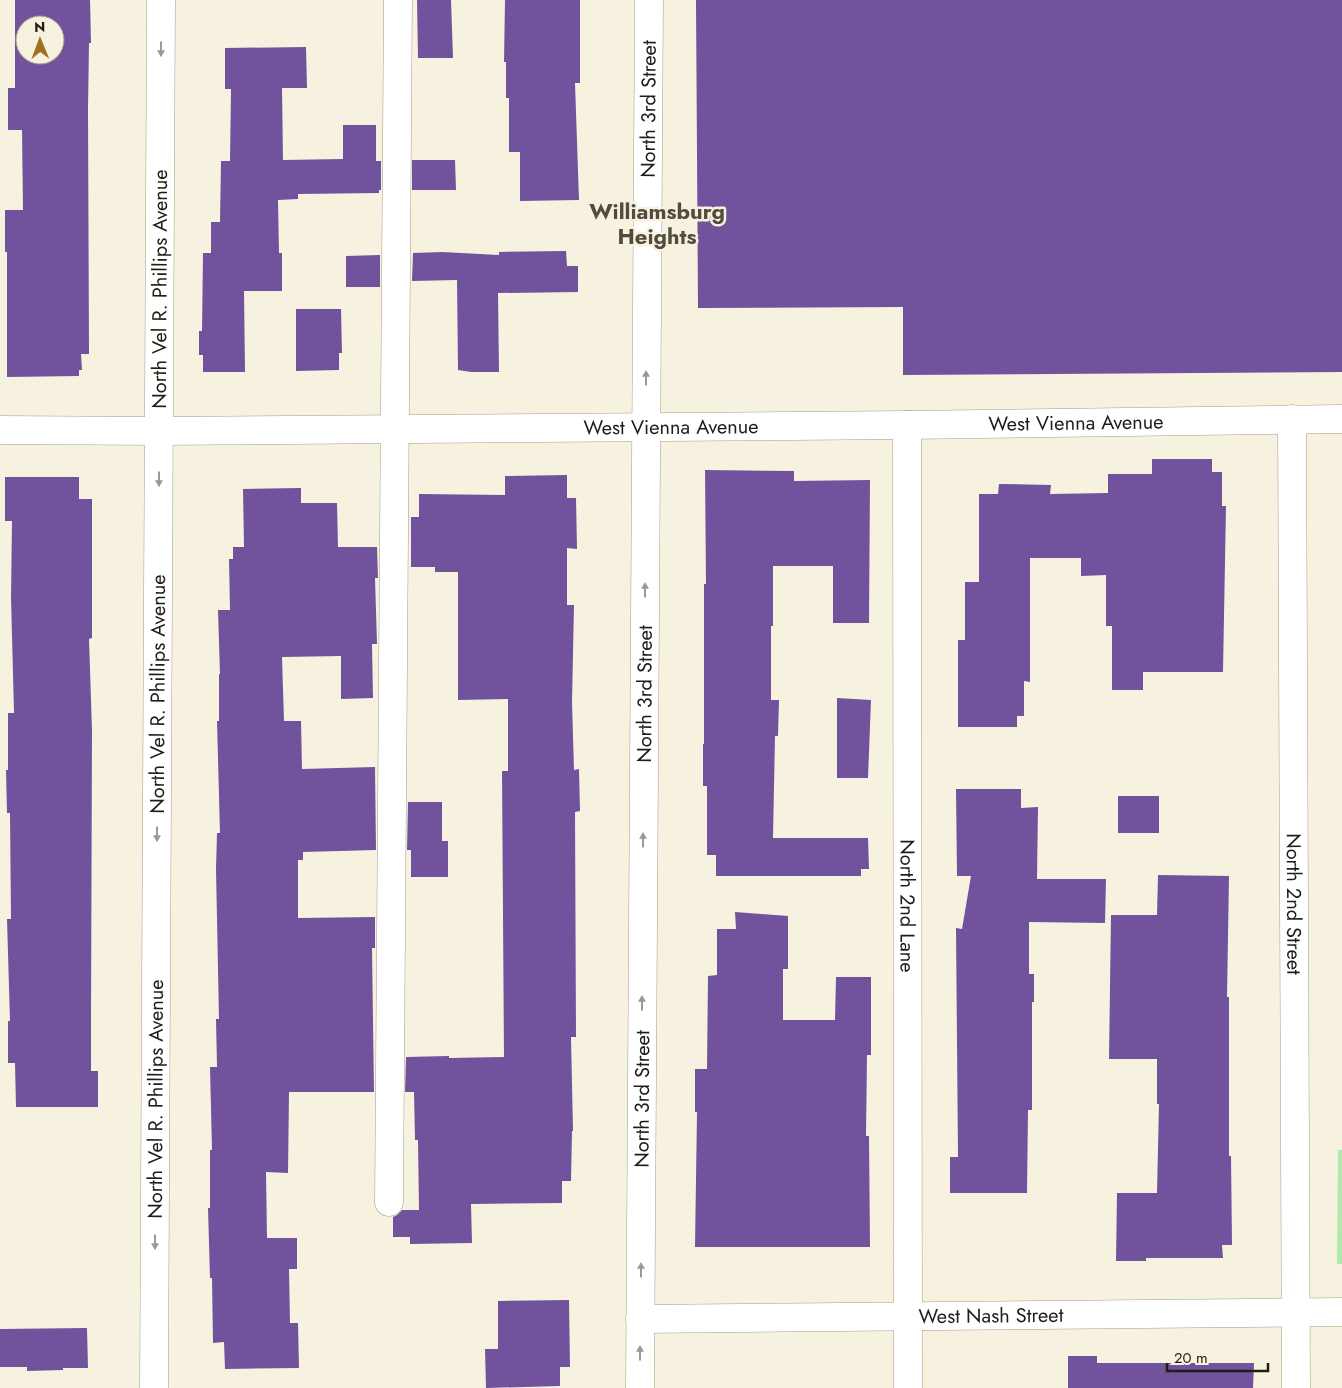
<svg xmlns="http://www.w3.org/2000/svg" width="1342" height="1388" viewBox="0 0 1342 1388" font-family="Jost,sans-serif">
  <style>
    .green { fill: #afeaac }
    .building { fill: #71529d; fill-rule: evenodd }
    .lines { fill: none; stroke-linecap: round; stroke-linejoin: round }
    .minor-casing { stroke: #a29d8c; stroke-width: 29 }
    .minor { stroke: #fff; stroke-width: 28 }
    .oneway { fill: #9a9997 }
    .labels { text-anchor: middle; stroke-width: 5; stroke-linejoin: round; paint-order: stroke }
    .street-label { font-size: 20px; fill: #1f1d17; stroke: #f7f2df }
    .quarter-label { font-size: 22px; font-weight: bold; fill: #514c3d; stroke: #f7f2df }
  </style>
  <rect width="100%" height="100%" fill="#f7f2df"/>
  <!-- green -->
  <polygon class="green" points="1338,1150 1342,1150 1342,1264 1337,1264"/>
  <!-- building -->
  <g class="building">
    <path d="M15,0H90L91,43H89L88,109L89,354H81L82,370H79V376L7,377V252H5V210H23L22,130H8V88H15ZM25,25H55V55H25Z"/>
    <polygon points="417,0 451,0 453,58 418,58"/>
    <polygon points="505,0 580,0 580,83 575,83 579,200 520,201 520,152 509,152 509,98 506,98 506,62 504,62"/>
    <polygon points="696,0 1342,0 1342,372 903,375 903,307 698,308"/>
    <polygon points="306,47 307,88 282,88 283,160 343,159 343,125 376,125 376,161 381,161 381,190 379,190 379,193 298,194 298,199 278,200 279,253 282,253 282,291 244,291 245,372 203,372 203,355 199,355 199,331 202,331 203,253 211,253 211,222 220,222 221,161 230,161 231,89 225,89 225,48"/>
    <polygon points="412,160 455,160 456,190 412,190"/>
    <polygon points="566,251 567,266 578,266 578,292 498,293 499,372 471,372 458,370 457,280 412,281 413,253 442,252 499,255 499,252"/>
    <polygon points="380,255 380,287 346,287 346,256"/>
    <polygon points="296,309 341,309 342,353 339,353 339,370 296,371"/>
    <polygon points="1152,459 1212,459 1212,472 1222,472 1222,506 1226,506 1223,672 1143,672 1143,690 1112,690 1112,626 1106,626 1106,575 1081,576 1081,558 1030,558 1030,682 1024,681 1024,716 1017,716 1017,727 958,727 958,640 965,640 965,582 979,582 979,494 998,494 999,484 1051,485 1050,494 1108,493 1108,474 1152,474"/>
    <polygon points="705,470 794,471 794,481 870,480 869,623 833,623 833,566 773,566 773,626 771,626 771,700 779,700 778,736 775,736 773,838 868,838 869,869 861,869 861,876 716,876 716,855 707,855 707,786 703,786 703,744 704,744 704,584 706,584"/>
    <polygon points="567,475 567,498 576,498 577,549 567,548 567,605 574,605 572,702 574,770 579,769 580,811 575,812 576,1037 571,1037 573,1131 572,1131 571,1181 562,1181 562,1203 471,1204 472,1243 410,1244 410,1237 393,1237 393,1217 397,1215 402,1210 419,1210 418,1140 415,1140 414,1092 405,1092 406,1057 449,1056 449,1058 504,1057 502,771 508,771 508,699 458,700 458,572 435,572 435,567 411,567 411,517 419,517 419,494 505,495 505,476"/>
    <polygon points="5,477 79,477 79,499 92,499 92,638 89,639 92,731 91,1020 91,1071 98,1071 98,1107 16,1107 15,1063 8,1063 8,1021 10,1021 7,919 11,919 10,813 7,813 6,770 8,770 8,713 14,713 11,597 12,521 5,521"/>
    <polygon points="301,488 301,503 337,503 338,547 377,547 378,578 375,578 377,644 372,644 373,698 341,699 341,656 282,657 284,721 301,721 302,769 375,767 376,850 303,852 303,860 298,860 298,918 375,917 375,948 372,948 374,1092 289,1092 288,1173 266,1172 267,1238 297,1238 297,1269 289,1269 290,1323 298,1323 299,1368 225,1369 224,1342 213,1343 212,1278 210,1278 208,1208 210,1208 210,1150 212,1150 210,1067 217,1067 216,1019 219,1019 216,869 217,833 220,833 217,721 219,721 219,674 220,674 218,610 230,610 229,559 233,559 233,547 244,547 243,489"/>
    <polygon points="837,698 871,700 868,778 837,778"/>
    <polygon points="956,789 1021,789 1021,808 1038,807 1037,879 1106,879 1105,923 1029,922 1029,974 1034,974 1034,1002 1032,1002 1032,1110 1028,1110 1027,1193 950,1193 950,1157 958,1157 956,928 962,929 971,876 957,876"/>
    <rect x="1118" y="796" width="41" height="37"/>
    <polygon points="408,802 442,802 442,841 448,841 448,877 411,877 411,850 407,850"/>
    <polygon points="1158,875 1229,876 1227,997 1229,997 1229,1156 1231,1156 1232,1245 1222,1245 1223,1258 1146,1258 1146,1261 1116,1261 1117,1193 1157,1193 1159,1104 1157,1104 1157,1059 1109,1059 1111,915 1157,915"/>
    <polygon points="735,912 788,916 788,969 783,969 783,1020 835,1020 836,977 871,977 871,1055 867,1055 866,1136 869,1136 870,1247 695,1247 697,1112 695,1112 695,1069 707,1069 708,976 717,975 717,929 736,929"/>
    <polygon points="569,1300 570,1367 560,1367 560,1386 486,1388 485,1349 498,1349 498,1301"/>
    <polygon points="87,1328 88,1368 63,1368 63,1370 27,1371 27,1367 0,1367 0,1329"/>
    <polygon points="1068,1356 1097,1356 1097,1363 1254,1363 1253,1388 1068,1388"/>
  </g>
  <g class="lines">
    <!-- minor casing -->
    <g class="minor-casing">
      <g id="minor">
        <path id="s1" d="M1292,419L1296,1388"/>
        <path id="s2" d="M907,425L908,1388"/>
        <path id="s3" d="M0,430L159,431L907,425L1342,419"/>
        <polyline points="389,1202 398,0"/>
        <path id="s4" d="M640,1319L1342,1312"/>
        <path id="s5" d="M154,1388L161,0"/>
        <path id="s6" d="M640,1388L649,0"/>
      </g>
    </g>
    <!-- minor -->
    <use href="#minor" class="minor"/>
  </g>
  <!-- one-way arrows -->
  <defs><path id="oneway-solid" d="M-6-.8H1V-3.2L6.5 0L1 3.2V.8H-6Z" transform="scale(1.25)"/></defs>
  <g class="oneway">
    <use href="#oneway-solid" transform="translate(161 49) rotate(90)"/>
    <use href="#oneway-solid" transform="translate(646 378) rotate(-90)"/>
    <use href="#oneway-solid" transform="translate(159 479) rotate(90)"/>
    <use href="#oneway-solid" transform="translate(645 590) rotate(-90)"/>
    <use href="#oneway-solid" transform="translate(157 834) rotate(90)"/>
    <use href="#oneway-solid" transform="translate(643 840) rotate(-90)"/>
    <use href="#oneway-solid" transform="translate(642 1003) rotate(-90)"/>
    <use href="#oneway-solid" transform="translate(155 1242) rotate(90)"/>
    <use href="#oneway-solid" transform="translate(641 1270) rotate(-90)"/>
    <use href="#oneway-solid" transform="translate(640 1353) rotate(-90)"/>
  </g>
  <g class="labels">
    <!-- street labels -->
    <g class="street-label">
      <text dy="7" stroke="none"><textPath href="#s6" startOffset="1279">North 3rd Street</textPath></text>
      <text dy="7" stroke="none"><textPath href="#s5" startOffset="1099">North Vel R. Phillips Avenue</textPath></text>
      <text dy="7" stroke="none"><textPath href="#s3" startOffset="1076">West Vienna Avenue</textPath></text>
      <text dy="7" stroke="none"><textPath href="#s3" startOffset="671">West Vienna Avenue</textPath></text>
      <text dy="7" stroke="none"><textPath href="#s5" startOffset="694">North Vel R. Phillips Avenue</textPath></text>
      <text dy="7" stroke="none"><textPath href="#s6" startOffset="694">North 3rd Street</textPath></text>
      <text dy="7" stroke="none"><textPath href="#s1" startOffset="485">North 2nd Street</textPath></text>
      <text dy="7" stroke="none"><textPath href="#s2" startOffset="481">North 2nd Lane</textPath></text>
      <text dy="7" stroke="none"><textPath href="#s5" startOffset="289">North Vel R. Phillips Avenue</textPath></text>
      <text dy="7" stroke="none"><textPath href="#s6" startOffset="289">North 3rd Street</textPath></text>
      <text dy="7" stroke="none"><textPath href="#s4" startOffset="351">West Nash Street</textPath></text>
    </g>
    <!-- quarter labels -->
    <g class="quarter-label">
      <text x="657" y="219">Williamsburg<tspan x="657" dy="25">Heights</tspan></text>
    </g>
  </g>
  <!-- north arrow -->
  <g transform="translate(40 40) rotate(359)"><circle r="24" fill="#f7f2df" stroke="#a19d8f"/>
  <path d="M0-4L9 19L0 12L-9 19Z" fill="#a27025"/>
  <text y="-8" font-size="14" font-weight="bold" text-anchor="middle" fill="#1f1d17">N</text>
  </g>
  <!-- scale -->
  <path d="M1167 1363v8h101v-8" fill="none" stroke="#1f1d17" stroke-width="2.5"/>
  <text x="1174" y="1363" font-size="15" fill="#1f1d17" stroke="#f7f2df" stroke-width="4" paint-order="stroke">20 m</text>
</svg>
